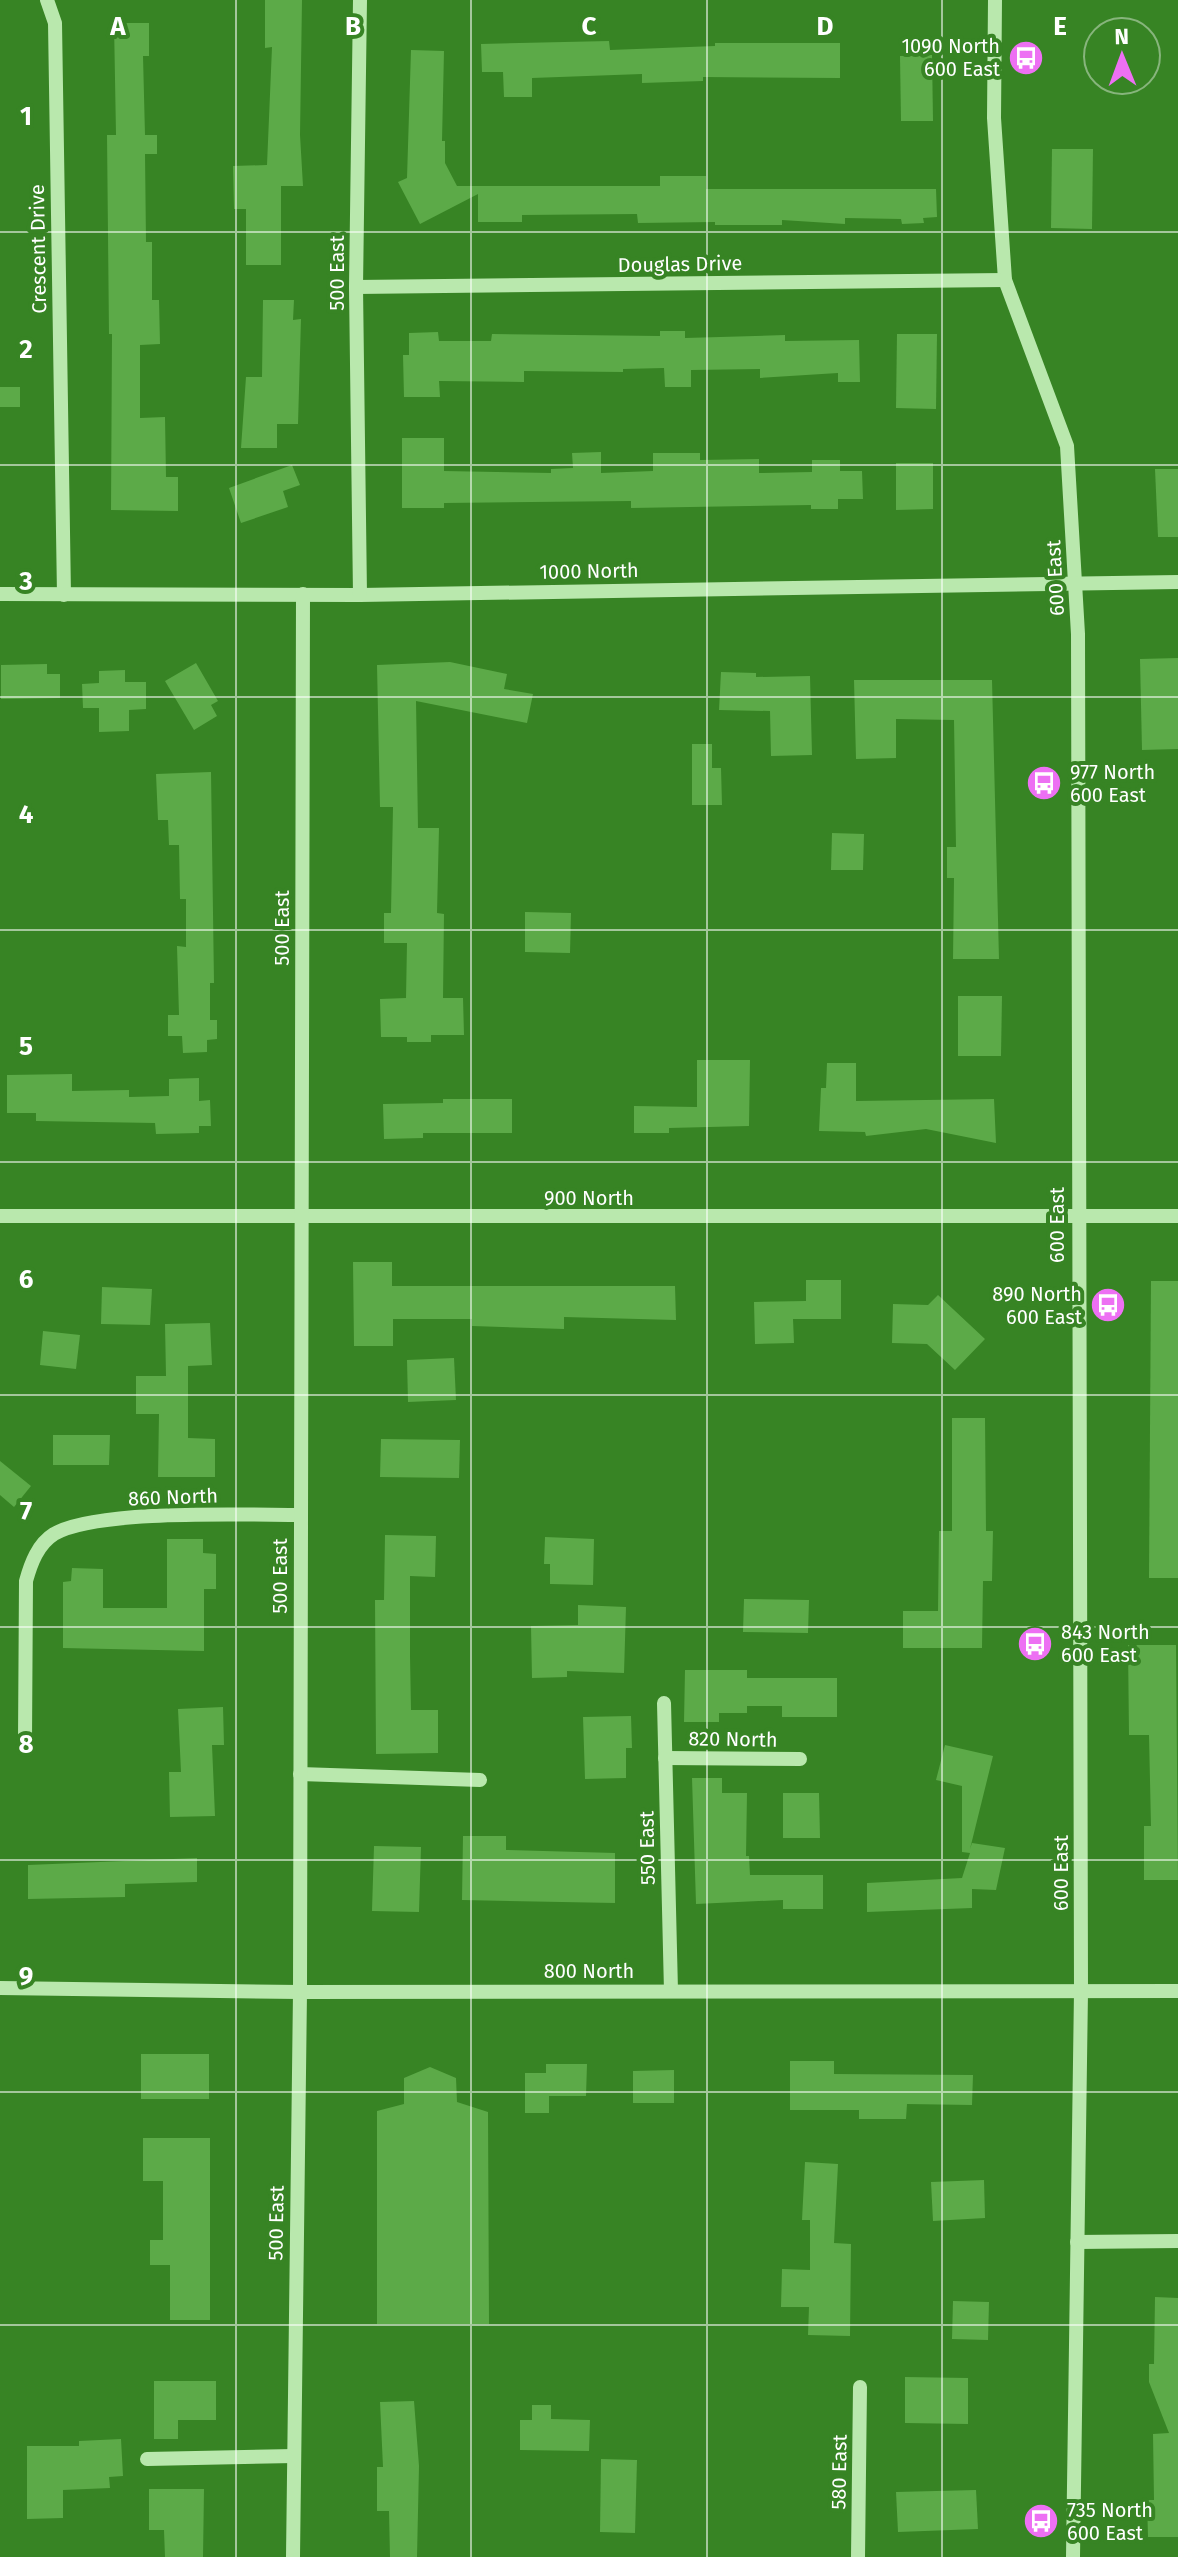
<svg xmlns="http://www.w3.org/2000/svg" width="1178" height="2557" viewBox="0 0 1178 2557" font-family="'Fira Sans',sans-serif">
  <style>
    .building { fill: #5caa48 }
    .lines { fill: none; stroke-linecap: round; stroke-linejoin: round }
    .minor { stroke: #b9e8ad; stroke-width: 14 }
    .grid { fill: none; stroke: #fff; stroke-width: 2; stroke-opacity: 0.55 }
    .labels { text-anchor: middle; stroke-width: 8; stroke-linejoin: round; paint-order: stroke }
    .poi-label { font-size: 20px; fill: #fff; stroke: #378424; text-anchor: start }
    .street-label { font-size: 20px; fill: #fff; stroke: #378424 }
    .grid-label { font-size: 26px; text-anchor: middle; font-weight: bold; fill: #fff; stroke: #378424; stroke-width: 8; stroke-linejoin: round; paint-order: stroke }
  </style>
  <rect width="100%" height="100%" fill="#378424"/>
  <!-- building -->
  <g class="building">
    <polygon points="265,0 302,0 300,135 303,186 281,186 281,265 246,265 246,209 234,209 233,166 267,165 272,47 265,48"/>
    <polygon points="114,23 149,23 149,56 143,56 145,135 157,135 157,154 145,154 146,242 152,242 152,300 159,300 160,344 140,345 140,418 165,417 166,477 178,477 178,511 111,510 112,334 109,334 107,135 116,135"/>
    <polygon points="609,41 610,50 715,46 715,43 840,43 840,78 703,77 703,81 642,83 642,74 532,78 532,97 504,97 503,72 482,72 481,44"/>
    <polygon points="411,50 444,51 442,141 445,141 445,163 457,186 660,186 660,176 706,176 706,189 936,189 937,217 923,218 924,223 902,224 901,219 845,218 845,224 782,220 782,225 715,225 715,222 638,223 637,214 522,215 522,222 478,222 478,194 420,224 398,182 407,178"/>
    <polygon points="932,55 933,121 901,121 900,56"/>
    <polygon points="1052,149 1093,149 1092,229 1051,228"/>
    <polygon points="263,300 294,300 293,320 301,319 298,424 277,424 277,448 241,448 246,377 262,377"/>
    <polygon points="660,331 685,331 685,338 785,335 785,341 859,340 860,382 838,382 838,373 760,378 760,369 691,370 691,387 665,387 664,368 623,369 623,372 524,371 524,382 439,381 440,397 404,397 403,355 409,355 409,333 438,332 439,341 491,341 492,334 660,336"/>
    <polygon points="897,334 937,334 936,409 896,408"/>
    <rect x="0" y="387" width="20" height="20"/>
    <polygon points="402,438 444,438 444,471 551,473 551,469 573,468 572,453 601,452 601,473 653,471 653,453 700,453 700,460 759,459 759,473 812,472 812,460 840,460 840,471 862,471 863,499 838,499 838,509 811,509 811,505 631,508 631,501 444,503 444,508 402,508"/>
    <polygon points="896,463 933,463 933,509 896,510"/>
    <polygon points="292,465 300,485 283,491 288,507 241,523 229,488"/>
    <polygon points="1155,469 1178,469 1178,537 1158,537"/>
    <polygon points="1178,658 1178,749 1142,750 1140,659"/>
    <polygon points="450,662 507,674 504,689 533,694 527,723 416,701 418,828 439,828 437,913 444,914 443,998 463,998 464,1035 431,1035 431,1042 407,1042 407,1037 381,1037 380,999 406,998 407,943 384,943 384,913 391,913 393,807 380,807 377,665"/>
    <polygon points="196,663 218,701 211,705 217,716 194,730 165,681"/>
    <polygon points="47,664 47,674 60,674 60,698 1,699 1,665"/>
    <polygon points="125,670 125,682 146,682 146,709 129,710 129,731 99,732 99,708 83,708 82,684 99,683 99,671"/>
    <polygon points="721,672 756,673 756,677 810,676 812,755 771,756 770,711 719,710"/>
    <polygon points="854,680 992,680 999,959 953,959 954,878 947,878 947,847 956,847 954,720 896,719 896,758 856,759"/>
    <polygon points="692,744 712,744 712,768 721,768 722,805 692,805"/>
    <polygon points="211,772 214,983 210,983 210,1020 217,1020 217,1039 207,1040 207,1052 183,1053 182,1036 168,1036 168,1015 179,1015 177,946 186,947 186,899 180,899 179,845 169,845 168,820 158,820 156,774"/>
    <polygon points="832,833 864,834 863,870 831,870"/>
    <polygon points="525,912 571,913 570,953 525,952"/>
    <polygon points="958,996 1002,996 1001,1056 958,1056"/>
    <polygon points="697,1060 750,1060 749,1126 669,1128 669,1133 634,1133 634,1106 697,1107"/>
    <polygon points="827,1063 856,1063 856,1101 994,1099 996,1143 926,1129 866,1136 865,1132 819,1131 821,1088 826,1088"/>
    <polygon points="72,1074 72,1091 129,1090 129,1097 169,1096 169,1079 199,1078 199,1101 210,1100 211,1126 199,1126 199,1133 156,1134 155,1123 36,1121 36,1113 7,1113 7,1075"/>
    <polygon points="443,1099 512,1099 512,1133 423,1133 423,1138 384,1139 383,1104 443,1103"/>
    <polygon points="353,1262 392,1262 392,1286 675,1286 676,1320 564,1317 564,1329 472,1326 472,1319 393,1319 393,1346 354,1346"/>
    <polygon points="806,1280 841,1280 841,1319 793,1319 794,1343 755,1344 754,1302 806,1301"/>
    <polygon points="1151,1281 1178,1281 1178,1578 1149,1578"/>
    <polygon points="102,1287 152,1289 150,1325 101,1324"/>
    <polygon points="938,1295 985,1339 955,1370 927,1344 892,1343 893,1304 928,1305"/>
    <polygon points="210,1323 212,1365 188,1366 188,1438 215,1439 215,1477 158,1477 159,1414 136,1414 136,1376 166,1376 165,1324"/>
    <polygon points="43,1331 80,1335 76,1369 40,1365"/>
    <polygon points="454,1358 456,1400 408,1402 407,1360"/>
    <polygon points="952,1418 985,1418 986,1531 993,1531 992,1581 983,1581 982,1648 903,1648 903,1611 938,1611 939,1531 952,1531"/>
    <polygon points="53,1435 110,1435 109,1465 53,1465"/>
    <polygon points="381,1439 460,1440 459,1478 380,1477"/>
    <polygon points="0,1461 31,1486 14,1507 0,1495"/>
    <polygon points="385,1535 436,1536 435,1577 410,1576 410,1656 411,1710 438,1710 438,1753 376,1754 375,1600 384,1600"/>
    <polygon points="545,1537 594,1539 593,1585 550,1584 550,1564 544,1564"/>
    <polygon points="167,1539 203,1539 203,1553 216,1554 216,1589 204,1589 204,1651 63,1648 63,1582 71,1581 72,1568 103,1569 103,1608 167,1608"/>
    <polygon points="744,1599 809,1600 808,1633 743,1632"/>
    <polygon points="578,1605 626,1607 624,1673 567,1671 567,1677 532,1678 531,1626 578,1625"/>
    <polygon points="1128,1645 1176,1645 1178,1880 1144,1880 1144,1826 1151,1826 1149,1735 1129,1735"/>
    <polygon points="685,1670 747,1670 747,1678 837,1678 837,1717 782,1717 782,1706 747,1706 747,1713 719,1713 719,1722 684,1722"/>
    <polygon points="223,1707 224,1745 212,1745 215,1816 170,1817 169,1772 181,1772 178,1709"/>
    <polygon points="631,1716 632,1748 626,1748 626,1778 585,1779 583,1717"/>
    <polygon points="945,1745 993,1756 970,1849 972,1843 1005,1848 996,1890 972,1889 972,1908 867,1912 867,1883 962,1878 970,1853 962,1852 962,1786 936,1780"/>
    <polygon points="692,1778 722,1778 722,1793 747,1793 746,1856 749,1856 750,1875 823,1875 823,1909 783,1909 783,1900 696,1904"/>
    <polygon points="783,1793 819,1793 820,1838 783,1838"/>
    <polygon points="463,1836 506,1836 506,1850 615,1853 615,1903 462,1900"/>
    <polygon points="374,1846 421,1847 419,1912 372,1911"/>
    <polygon points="197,1858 197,1882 125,1884 125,1897 28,1899 28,1865"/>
    <rect x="141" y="2054" width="68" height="45"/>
    <polygon points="790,2061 834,2061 834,2074 973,2075 972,2105 907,2104 906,2119 859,2119 859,2110 790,2110"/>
    <polygon points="546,2064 587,2064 586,2096 549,2096 549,2113 525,2113 525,2073 546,2073"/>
    <polygon points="430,2067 456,2078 457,2102 488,2112 489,2324 377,2324 377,2111 404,2104 404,2078"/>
    <polygon points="674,2070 674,2103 633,2103 633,2071"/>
    <polygon points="143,2138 210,2138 210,2320 170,2320 170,2265 150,2265 150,2240 163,2240 163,2181 143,2181"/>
    <polygon points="805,2162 838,2164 834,2243 851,2244 850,2336 808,2335 809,2307 781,2307 782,2269 810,2270 810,2220 802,2220"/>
    <polygon points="984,2180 985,2218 933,2221 931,2182"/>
    <polygon points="1155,2297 1178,2298 1178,2537 1148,2537 1147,2500 1154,2500 1153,2434 1169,2433 1149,2382 1149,2364 1154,2364"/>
    <polygon points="953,2301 989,2302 988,2340 952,2339"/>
    <polygon points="905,2377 968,2378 968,2424 905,2423"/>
    <polygon points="154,2381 216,2381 216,2420 178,2420 178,2439 154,2439"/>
    <polygon points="414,2401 419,2466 417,2557 390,2557 389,2511 377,2511 377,2467 383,2467 380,2402"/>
    <polygon points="532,2405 551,2405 551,2419 590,2420 589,2451 520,2450 520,2420 532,2420"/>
    <polygon points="121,2439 123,2476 109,2477 110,2488 63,2490 63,2518 27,2519 27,2446 79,2446 79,2441"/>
    <polygon points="601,2459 637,2460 635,2533 600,2532"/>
    <polygon points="149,2489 204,2489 203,2557 165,2557 164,2530 149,2530"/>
    <polygon points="976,2490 978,2529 898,2532 896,2492"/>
  </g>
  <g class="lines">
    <!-- minor -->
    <g class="minor">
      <polyline points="47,0 55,23 64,595"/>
      <polyline points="995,0 994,118 1005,280 1067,446 1078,634 1081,1991 1073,2557"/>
      <polyline points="356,287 1005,280"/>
      <polyline points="0,594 360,595 1178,582"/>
      <polyline points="360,595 356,287 360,0"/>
      <polyline points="0,1216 1178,1216"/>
      <polyline points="664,1703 671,1991"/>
      <path d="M25,1739L26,1581C31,1563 38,1544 54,1534C97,1509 245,1515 300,1515"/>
      <polyline points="665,1758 800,1759"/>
      <polyline points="300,1774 480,1780"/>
      <polyline points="0,1988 300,1992 1178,1991"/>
      <polyline points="1077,2242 1178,2241"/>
      <polyline points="147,2459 294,2456"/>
      <polyline points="293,2557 300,1992 303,594"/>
      <polyline points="858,2557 860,2387"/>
    </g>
  </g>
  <!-- grid -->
  <path class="grid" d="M236,0V2557M471,0V2557M707,0V2557M942,0V2557M0,232H1178M0,465H1178M0,697H1178M0,930H1178M0,1162H1178M0,1395H1178M0,1627H1178M0,1860H1178M0,2092H1178M0,2325H1178"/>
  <!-- icons -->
  <defs>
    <g id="bus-disc" transform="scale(1.8)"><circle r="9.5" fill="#ed70f3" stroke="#378424"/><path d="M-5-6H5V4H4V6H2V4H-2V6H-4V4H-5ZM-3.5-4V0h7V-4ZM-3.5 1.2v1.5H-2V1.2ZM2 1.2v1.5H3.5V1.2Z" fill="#fff"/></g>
  </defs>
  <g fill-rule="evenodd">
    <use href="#bus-disc" x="1026" y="58"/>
    <use href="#bus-disc" x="1044" y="783"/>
    <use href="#bus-disc" x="1108" y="1305"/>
    <use href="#bus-disc" x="1035" y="1644"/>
    <use href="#bus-disc" x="1041" y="2521"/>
  </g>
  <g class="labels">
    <!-- poi labels -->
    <g class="poi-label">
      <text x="1000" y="53" text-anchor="end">1090 North<tspan x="1000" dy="23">600 East</tspan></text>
      <text x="1070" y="779">977 North<tspan x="1070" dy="23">600 East</tspan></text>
      <text x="1082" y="1301" text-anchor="end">890 North<tspan x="1082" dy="23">600 East</tspan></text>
      <text x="1061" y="1639">843 North<tspan x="1061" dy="23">600 East</tspan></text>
      <text x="1067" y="2517">735 North<tspan x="1067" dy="23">600 East</tspan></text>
    </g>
    <!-- street labels -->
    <g class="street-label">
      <text transform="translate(38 249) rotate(-91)" y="7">Crescent Drive</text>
      <text transform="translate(680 264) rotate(-1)" y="7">Douglas Drive</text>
      <text transform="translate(337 273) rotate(-90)" y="7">500 East</text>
      <text transform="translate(589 571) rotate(-1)" y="7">1000 North</text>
      <text transform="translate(1055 578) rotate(-93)" y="7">600 East</text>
      <text transform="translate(282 928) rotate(-90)" y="7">500 East</text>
      <text x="589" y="1205">900 North</text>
      <text transform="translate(1057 1225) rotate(-90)" y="7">600 East</text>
      <text transform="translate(173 1497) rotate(-2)" y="7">860 North</text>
      <text transform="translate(280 1576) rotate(-90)" y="7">500 East</text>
      <text transform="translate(733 1739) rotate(1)" y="7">820 North</text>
      <text transform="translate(647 1848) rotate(-91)" y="7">550 East</text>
      <text transform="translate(1061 1873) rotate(-90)" y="7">600 East</text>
      <text x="589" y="1978">800 North</text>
      <text transform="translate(276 2223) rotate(-89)" y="7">500 East</text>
      <text transform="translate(839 2472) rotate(-89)" y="7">580 East</text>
    </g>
  </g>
  <g class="grid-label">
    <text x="118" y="35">A</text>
    <text x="353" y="35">B</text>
    <text x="589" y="35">C</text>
    <text x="825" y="35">D</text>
    <text x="1060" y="35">E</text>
    <text x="26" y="125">1</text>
    <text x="26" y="358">2</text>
    <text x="26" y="590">3</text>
    <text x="26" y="823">4</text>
    <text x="26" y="1055">5</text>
    <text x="26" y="1288">6</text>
    <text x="26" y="1520">7</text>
    <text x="26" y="1753">8</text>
    <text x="26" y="1985">9</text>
  </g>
  <!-- north arrow -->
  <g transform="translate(1122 56) rotate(359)"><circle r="38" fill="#378424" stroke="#87b57c" stroke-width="2"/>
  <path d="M0-6L14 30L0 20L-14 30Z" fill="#ed70f3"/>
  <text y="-12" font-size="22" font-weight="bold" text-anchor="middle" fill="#ffffff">N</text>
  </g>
</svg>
